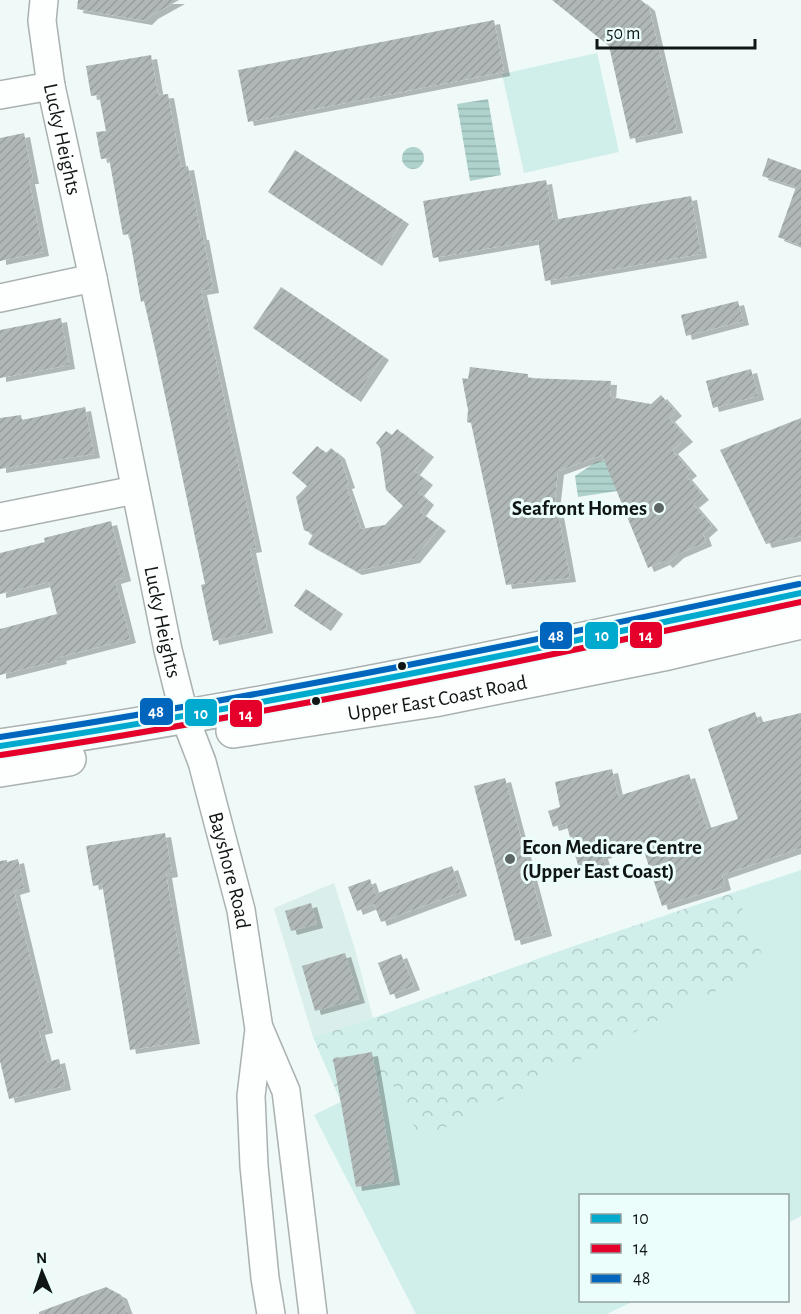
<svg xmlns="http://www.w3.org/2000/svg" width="801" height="1314" viewBox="0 0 801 1314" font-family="'Alegreya Sans',sans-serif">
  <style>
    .built { fill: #daeeeb }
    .green { fill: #d0eeea }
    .forest { fill: url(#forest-crowns) }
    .water { fill: url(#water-rules) }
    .building { fill: url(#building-hatch); filter: url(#shadow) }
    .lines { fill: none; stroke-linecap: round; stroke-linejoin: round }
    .minor-casing { stroke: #aab1b0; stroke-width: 30 }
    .major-casing { stroke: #aab1b0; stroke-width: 36 }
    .minor { stroke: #fdfefe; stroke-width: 27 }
    .major { stroke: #fdfefe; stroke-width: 33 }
    .bus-1-casing { stroke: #ebfefc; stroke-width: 10 }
    .bus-2-casing { stroke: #ebfefc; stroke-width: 10 }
    .bus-3-casing { stroke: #ebfefc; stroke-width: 10 }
    .bus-1 { stroke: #00a9ce; stroke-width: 6 }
    .bus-2 { stroke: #e4002b; stroke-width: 6 }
    .bus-3 { stroke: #0065bd; stroke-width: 6 }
    .poi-dot { fill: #5d6664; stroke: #ebfefc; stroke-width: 2 }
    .bus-dot { fill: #0f1615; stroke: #ebfefc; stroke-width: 2 }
    .labels { text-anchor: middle; stroke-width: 6; stroke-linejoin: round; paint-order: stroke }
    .street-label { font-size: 21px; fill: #0f1615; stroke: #ebfefc }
    .poi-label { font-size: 21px; font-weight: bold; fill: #0f1615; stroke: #ebfefc; text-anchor: end }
    .line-badge { stroke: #ebfefc; stroke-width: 2 }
    .badge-label { font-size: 16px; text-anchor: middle; font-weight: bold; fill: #fff }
  </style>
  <defs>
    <pattern id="forest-crowns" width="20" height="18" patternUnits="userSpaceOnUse" patternTransform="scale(1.5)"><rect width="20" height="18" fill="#d0eeea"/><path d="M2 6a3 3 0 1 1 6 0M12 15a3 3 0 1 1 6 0" fill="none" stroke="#b1cbc8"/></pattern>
    <pattern id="water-rules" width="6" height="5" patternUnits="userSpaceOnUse" patternTransform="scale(1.5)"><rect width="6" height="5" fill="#afd2cd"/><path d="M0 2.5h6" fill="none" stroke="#95b4af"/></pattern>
    <pattern id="building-hatch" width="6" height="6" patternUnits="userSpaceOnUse" patternTransform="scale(1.5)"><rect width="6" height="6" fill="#b0b8b7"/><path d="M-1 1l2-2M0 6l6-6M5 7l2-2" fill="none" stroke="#969d9c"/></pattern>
    <filter id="shadow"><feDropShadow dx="6" dy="4" stdDeviation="0" flood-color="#0004"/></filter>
  </defs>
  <rect width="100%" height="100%" fill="#effaf8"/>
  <!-- built -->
  <polygon class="built" points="334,883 354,946 373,1018 313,1037 274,908"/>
  <!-- green -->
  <g class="green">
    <polygon points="597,53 619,152 524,173 502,74"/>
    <polygon points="801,870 801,1216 788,1223 788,1196 580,1196 580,1300 634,1301 607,1314 416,1314 314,1115 389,1078 421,1139 766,965 735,892"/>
  </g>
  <!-- forest -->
  <polygon class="forest" points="735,892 767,965 421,1140 389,1078 341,1102 313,1037 373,1018 568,948"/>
  <!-- water -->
  <g class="water">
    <polygon points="488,99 501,175 470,181 457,104"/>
    <circle cx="413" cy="158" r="11"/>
    <polygon points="612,460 617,491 578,497 575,476 596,462"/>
  </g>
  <!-- building -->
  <g class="building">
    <polygon points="78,0 179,0 152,15 146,21 77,9"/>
    <polygon points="552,0 641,0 649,7 677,129 630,139 609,46"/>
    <polygon points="494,20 504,72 248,122 238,70"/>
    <polygon points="151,55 158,95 168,94 181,167 188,166 201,236 203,236 213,289 201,291 256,548 250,549 267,629 213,641 201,585 205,584 156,353 144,301 141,302 129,234 123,235 109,158 101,159 96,132 106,131 99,95 91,96 86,66"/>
    <polygon points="24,133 33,180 29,180 43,252 0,261 0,138"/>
    <polygon points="295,150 403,220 376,262 268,192"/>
    <polygon points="768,158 801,170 801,246 778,237 796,187 762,176"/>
    <polygon points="546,180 553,220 691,196 701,254 545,281 538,240 433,258 423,201"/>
    <polygon points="281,287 383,356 355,398 253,328"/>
    <polygon points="738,301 743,321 686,336 681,315"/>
    <polygon points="61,318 69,365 0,378 0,330"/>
    <polygon points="470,367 528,374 528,378 611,381 610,397 651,404 661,395 676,412 669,418 687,438 672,450 691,472 686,476 703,496 693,504 712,526 703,534 706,542 678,554 667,564 664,561 648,568 602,455 558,471 555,497 570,578 506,585 471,423 467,422 468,410 462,378 468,379"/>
    <polygon points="751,369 758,396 713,408 706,381"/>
    <polygon points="85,407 94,454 0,469 0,418 21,415 22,420"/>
    <polygon points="801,418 801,536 766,544 720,450"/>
    <polygon points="397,429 428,453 414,471 427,481 418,492 428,501 420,512 440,527 414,559 356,571 308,544 313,534 304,530 296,497 307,486 292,473 317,446 326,453 331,448 339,455 349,484 346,485 361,529 385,525 403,506 386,490 380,448 376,443 386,431 392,435"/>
    <polygon points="111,521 125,577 115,580 130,639 60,657 61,660 0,675 0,629 57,614 49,582 0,594 0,553 45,542 44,538"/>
    <polygon points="306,589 337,610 325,627 294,606"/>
    <polygon points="755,712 759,723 801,713 801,848 722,875 725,886 662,906 640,839 605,849 606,854 602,855 605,865 580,872 566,823 553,827 548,811 560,807 555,782 612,769 618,796 689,774 707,829 738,819 708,729"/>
    <polygon points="505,778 546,932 515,941 474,786"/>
    <polygon points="165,833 172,873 166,874 194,1040 130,1050 102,884 93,886 86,846"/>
    <polygon points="18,859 24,888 14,891 47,1029 39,1031 47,1062 59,1059 65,1086 9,1099 0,1061 0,861 7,860 7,862"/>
    <polygon points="452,866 461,892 381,922 374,904 357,911 348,887 370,879 375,894"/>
    <polygon points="311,903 317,924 291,931 285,911"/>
    <polygon points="345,953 359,999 315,1011 302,966"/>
    <polygon points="401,954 414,986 390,995 378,963"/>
    <polygon points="372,1052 394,1181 356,1187 333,1059"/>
    <polygon points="106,1287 121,1295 128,1314 39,1314 39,1312"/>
  </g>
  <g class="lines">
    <!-- minor casing -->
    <g class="minor-casing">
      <g id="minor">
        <path id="s1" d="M44,0L42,21L51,86L93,278L168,650L185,718L202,762L241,910L259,1029L251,1096L254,1166L265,1278L271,1314"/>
        <polyline points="0,95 51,86"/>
        <polyline points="0,298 93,278"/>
        <polyline points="0,517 135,490"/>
        <polyline points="260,1030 286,1091 313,1314"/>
      </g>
    </g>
    <!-- major casing -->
    <g class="major-casing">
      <g id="major">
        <path id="s2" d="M233,731L434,700L668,653L801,622"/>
        <path d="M0,746C269,707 535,650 801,593"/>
        <polyline points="0,770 69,759"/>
      </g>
    </g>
    <!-- minor -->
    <use href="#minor" class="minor"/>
    <!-- major -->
    <use href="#major" class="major"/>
    <!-- bus-1 casing -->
    <g class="bus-1-casing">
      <path id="bus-1" d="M0,746C269,705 535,650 801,593"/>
    </g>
    <!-- bus-2 casing -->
    <g class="bus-2-casing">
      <path id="bus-2" d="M1,755C270,714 535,659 801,602"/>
    </g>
    <!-- bus-3 casing -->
    <g class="bus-3-casing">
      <path id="bus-3" d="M0,737C268,696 534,641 799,584"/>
    </g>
    <!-- bus-1 -->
    <use href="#bus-1" class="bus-1"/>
    <!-- bus-2 -->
    <use href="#bus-2" class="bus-2"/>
    <!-- bus-3 -->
    <use href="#bus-3" class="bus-3"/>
  </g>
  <!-- markers -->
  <g class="poi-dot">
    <circle cx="659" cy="508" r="6"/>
    <circle cx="510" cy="859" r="6"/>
  </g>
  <g class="bus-dot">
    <circle cx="402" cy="666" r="5"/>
    <circle cx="316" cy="701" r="5"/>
  </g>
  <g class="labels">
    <!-- street labels -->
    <g class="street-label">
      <text dy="7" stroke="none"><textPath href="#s1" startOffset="141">Lucky Heights</textPath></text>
      <text dy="7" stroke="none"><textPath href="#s1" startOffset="634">Lucky Heights</textPath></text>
      <text dy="7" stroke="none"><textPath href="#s2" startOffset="207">Upper East Coast Road</textPath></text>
      <text dy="7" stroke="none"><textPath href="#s1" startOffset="892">Bayshore Road</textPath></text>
    </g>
    <!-- poi labels -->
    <g class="poi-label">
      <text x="647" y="515">Seafront Homes</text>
      <text x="522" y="854" text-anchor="start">Econ Medicare Centre<tspan x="522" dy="24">(Upper East Coast)</tspan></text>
    </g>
  </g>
  <g class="line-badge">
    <rect x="629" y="621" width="34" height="28" rx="6" fill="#e4002b"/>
    <rect x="584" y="621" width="35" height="29" rx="6" fill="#00a9ce"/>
    <rect x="539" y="621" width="34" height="29" rx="6" fill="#0065bd"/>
    <rect x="139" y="697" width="35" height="29" rx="6" fill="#0065bd"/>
    <rect x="184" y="698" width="34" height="29" rx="6" fill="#00a9ce"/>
    <rect x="229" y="699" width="34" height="29" rx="6" fill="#e4002b"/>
  </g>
  <g class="badge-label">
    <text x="646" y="641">14</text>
    <text x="602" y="641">10</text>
    <text x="556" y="641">48</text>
    <text x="156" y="717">48</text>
    <text x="201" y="719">10</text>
    <text x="246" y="720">14</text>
  </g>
  <!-- legend -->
  <rect x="579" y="1194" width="210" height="108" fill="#ebfefc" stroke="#93a1a0" stroke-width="1.5"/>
  <rect x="591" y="1214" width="30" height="9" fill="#00a9ce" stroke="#93a1a0" stroke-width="1.5"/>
  <text x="633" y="1224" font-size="18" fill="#0f1615">10</text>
  <rect x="591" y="1244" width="30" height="9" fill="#e4002b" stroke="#93a1a0" stroke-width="1.5"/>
  <text x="633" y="1254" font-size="18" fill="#0f1615">14</text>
  <rect x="591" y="1274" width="30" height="9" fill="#0065bd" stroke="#93a1a0" stroke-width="1.5"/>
  <text x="633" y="1284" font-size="18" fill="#0f1615">48</text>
  <!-- north arrow -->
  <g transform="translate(42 1272) rotate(358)" stroke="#ebfefc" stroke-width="4.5" paint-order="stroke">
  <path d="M0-4.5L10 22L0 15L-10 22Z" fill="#0f1615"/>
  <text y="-9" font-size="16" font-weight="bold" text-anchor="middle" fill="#0f1615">N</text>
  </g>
  <!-- scale -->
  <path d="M597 39v9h158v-9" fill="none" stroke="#0f1615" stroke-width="3"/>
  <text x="606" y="39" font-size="18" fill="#0f1615" stroke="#ebfefc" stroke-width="4.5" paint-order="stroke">50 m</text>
</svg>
